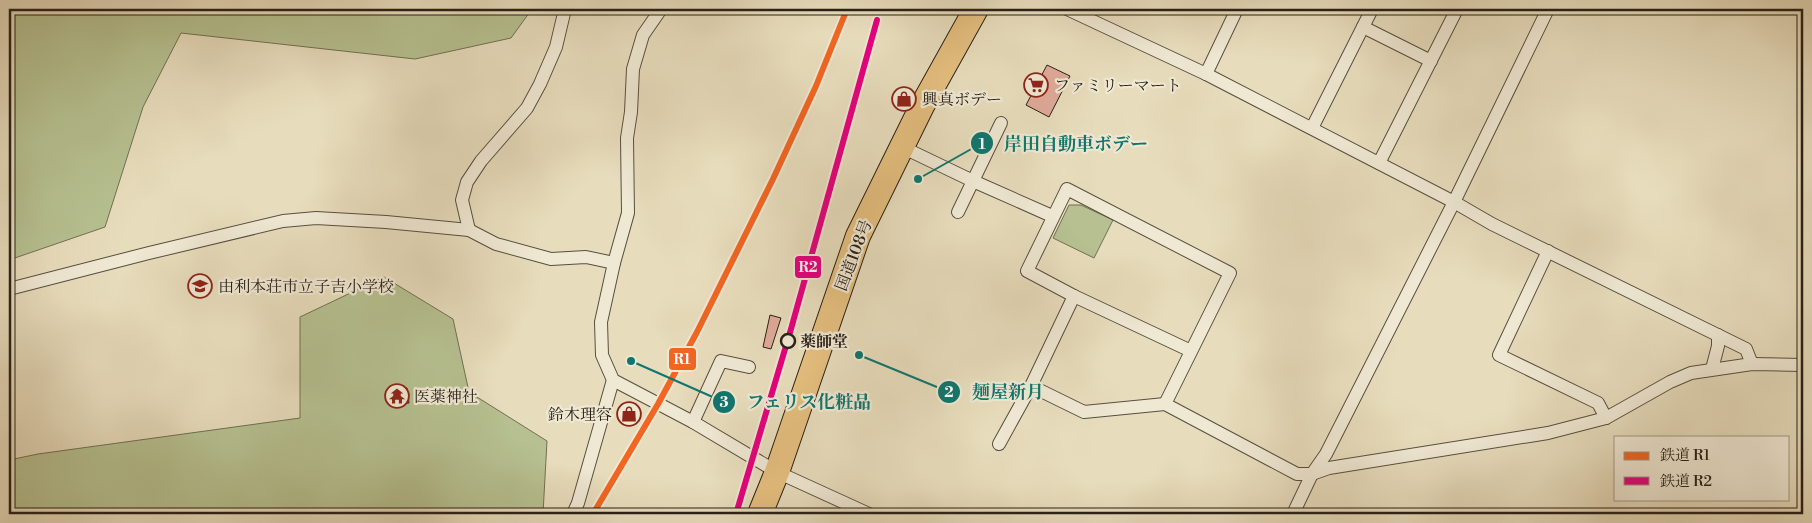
<svg xmlns="http://www.w3.org/2000/svg" width="1812" height="523" viewBox="0 0 1812 523" font-family="'Libre Bodoni','Noto Serif JP',serif">
  <style>
    .green { fill: #b6c090; stroke: #707054 }
    .building { fill: #dfaa99; stroke: #292017 }
    .lines { fill: none; stroke-linecap: round; stroke-linejoin: round }
    .street-casing { stroke: #584f40; stroke-width: 14 }
    .highway-casing { stroke: #292017; stroke-width: 26 }
    .street { stroke: #efe8d3; stroke-width: 12 }
    .highway { stroke: #e4be7e; stroke-width: 24 }
    .rail-1-casing { stroke: #efe8d3; stroke-width: 10 }
    .rail-2-casing { stroke: #efe8d3; stroke-width: 10 }
    .rail-1 { stroke: #f26522; stroke-width: 6 }
    .rail-2 { stroke: #e5007d; stroke-width: 6 }
    .stop-dot { fill: #efe8d3; stroke: #292017; stroke-width: 2.5 }
    .labels { text-anchor: middle; stroke-width: 4.5; stroke-linejoin: round; paint-order: stroke }
    .poi-label { font-size: 16px; fill: #292017; stroke: #efe8d3; text-anchor: start }
    .street-label { font-size: 16px; fill: #292017; stroke: #efe8d3 }
    .stop-label { font-size: 16px; font-weight: bold; fill: #292017; stroke: #efe8d3; text-anchor: start }
    .leader { fill: none; stroke: #0f766e; stroke-width: 2 }
    .callout-dot { fill: #0f766e; stroke: #efe8d3; stroke-width: 2 }
    .mark-label { font-size: 15px; text-anchor: middle; font-weight: bold; fill: #fff }
    .callout-label { font-size: 18px; text-anchor: middle; font-weight: bold; fill: #0f766e; stroke: #efe8d3; stroke-width: 4.5; stroke-linejoin: round; paint-order: stroke }
    .line-badge { stroke: #efe8d3; stroke-width: 2 }
    .badge-label { font-size: 14px; text-anchor: middle; font-weight: bold; fill: #fff }
  </style>
  <rect width="100%" height="100%" fill="#e7dcbc"/>
  <filter id="stains"><feTurbulence type="fractalNoise" baseFrequency=".004" numOctaves="4"/><feColorMatrix values="0 0 0 0 .2 0 0 0 0 .09 0 0 0 0 .02 0 0 0 .5 -.17"/></filter>
  <radialGradient id="worn" r=".72"><stop offset=".6" stop-color="#630" stop-opacity="0"/><stop offset="1" stop-color="#630" stop-opacity=".3"/></radialGradient>
  <!-- green -->
  <g class="green">
    <polygon points="9,9 532,9 511,38 415,59 181,33 143,107 105,227 9,260"/>
    <polygon points="1069,205 1081,205 1113,220 1094,258 1053,238"/>
    <polygon points="384,277 453,319 469,392 547,441 543,514 9,514 9,460 38,454 300,418 300,317"/>
  </g>
  <!-- building -->
  <g class="building">
    <polygon points="1047,65 1070,76 1049,117 1026,105"/>
    <polygon points="770,315 781,318 771,349 763,347"/>
    <polygon points="407,388 409,403 391,404 390,389"/>
  </g>
  <g class="lines">
    <!-- street casing -->
    <g class="street-casing">
      <g id="street">
        <polyline points="661,9 643,35 633,69 631,112 627,138 628,213 614,263 601,322 602,355 613,380 693,422 777,472 869,514"/>
        <polyline points="1067,9 1206,74 1454,202 1492,224 1746,349 1752,364"/>
        <polyline points="1363,27 1431,61"/>
        <polyline points="1206,74 1237,9"/>
        <polyline points="1312,128 1372,9"/>
        <polyline points="902,147 973,181 1052,216"/>
        <polyline points="1379,163 1457,9"/>
        <polyline points="958,212 1001,123"/>
        <polyline points="469,230 462,200 467,182 481,161 527,108 540,84 556,47 565,9"/>
        <polyline points="1548,251 1499,355 1598,403 1606,418"/>
        <polyline points="9,289 149,253 283,221 316,218 386,222 469,230 496,244 551,259 586,257 614,263"/>
        <polyline points="1712,369 1718,346 1718,335"/>
        <polyline points="1031,386 1084,412 1165,404 1297,474 1312,474 1329,468 1548,433 1606,418 1670,382 1691,373 1752,364 1803,365"/>
        <polyline points="1165,404 1230,273 1067,189 1027,271 1074,296 1191,351"/>
        <polyline points="693,422 721,361 749,367"/>
        <polyline points="999,444 1031,386 1074,296"/>
        <polyline points="573,514 578,503 613,380"/>
        <polyline points="1293,514 1312,474 1326,454 1454,202 1548,9"/>
      </g>
    </g>
    <!-- highway casing -->
    <g class="highway-casing">
      <polyline id="highway" points="760,514 777,472 858,236 922,106 976,9"/>
    </g>
    <!-- street -->
    <use href="#street" class="street"/>
    <!-- highway -->
    <use href="#highway" class="highway"/>
    <!-- rail-1 casing -->
    <g class="rail-1-casing">
      <polyline id="rail-1" points="593,514 658,404 697,332 773,179 816,86 847,9"/>
    </g>
    <!-- rail-2 casing -->
    <g class="rail-2-casing">
      <polyline id="rail-2" points="736,514 791,329 877,20"/>
    </g>
    <!-- rail-1 -->
    <use href="#rail-1" class="rail-1"/>
    <!-- rail-2 -->
    <use href="#rail-2" class="rail-2"/>
  </g>
  <!-- icons -->
  <defs>
    <g id="supermarket-ring" transform="scale(1.25)"><circle r="9.5" fill="#efe8d3" stroke="#8f2418" stroke-width="1.5"/><path d="M-6-5.5h2.5l.6 2H6L4.5 2H-2.5L-4.4-4H-6ZM-1.5 3.2a1.3 1.3 0 1 0 .1 0ZM3 3.2a1.3 1.3 0 1 0 .1 0Z" fill="#8f2418"/></g>
    <g id="shop-ring" transform="scale(1.25)"><circle r="9.5" fill="#efe8d3" stroke="#8f2418" stroke-width="1.5"/><path d="M-5-2.5h2.3a2.7 3.5 0 0 1 5.4 0H5L5.5 6h-11ZM-1.5-2.5h3a1.5 2.3 0 0 0-3 0Z" fill="#8f2418"/></g>
    <g id="school-ring" transform="scale(1.25)"><circle r="9.5" fill="#efe8d3" stroke="#8f2418" stroke-width="1.5"/><path d="M0-5L7-2L0 1L-7-2ZM-4 1L0 2.5L4 1V4Q0 6-4 4Z" fill="#8f2418"/></g>
    <g id="temple-ring" transform="scale(1.25)"><circle r="9.5" fill="#efe8d3" stroke="#8f2418" stroke-width="1.5"/><path d="M0-6L5-2H3V0L6.5 2.5H4V6H1.5V3h-3V6H-4V2.5H-6.5L-3 0V-2H-5Z" fill="#8f2418"/></g>
  </defs>
  <g fill-rule="evenodd">
    <use href="#supermarket-ring" x="1036" y="85"/>
    <use href="#shop-ring" x="904" y="99"/>
    <use href="#school-ring" x="200" y="286"/>
    <use href="#temple-ring" x="397" y="396"/>
    <use href="#shop-ring" x="629" y="414"/>
  </g>
  <!-- markers -->
  <circle class="stop-dot" cx="788" cy="341" r="7"/>
  <g class="labels">
    <!-- poi labels -->
    <g class="poi-label">
      <text x="1054" y="91">ファミリーマート</text>
      <text x="922" y="105">興真ボデー</text>
      <text x="218" y="292">由利本荘市立子吉小学校</text>
      <text x="414" y="402">医薬神社</text>
      <text x="612" y="420" text-anchor="end">鈴木理容</text>
    </g>
    <!-- street labels -->
    <g class="street-label">
      <text transform="translate(853 255) rotate(-69)" y="6">国道108号</text>
    </g>
    <!-- stop labels -->
    <g class="stop-label">
      <text x="800" y="347">薬師堂</text>
    </g>
  </g>
  <!-- callouts -->
  <path class="leader" d="M918 179L982 143M859 355L949 392M631 361L724 402"/>
  <g class="callout-dot">
    <circle cx="918" cy="179" r="5"/>
    <circle cx="859" cy="355" r="5"/>
    <circle cx="631" cy="361" r="5"/>
    <circle cx="982" cy="143" r="12"/>
    <circle cx="949" cy="392" r="12"/>
    <circle cx="724" cy="402" r="12"/>
  </g>
  <g class="mark-label">
    <text x="982" y="149">1</text>
    <text x="949" y="397">2</text>
    <text x="724" y="407">3</text>
  </g>
  <g class="callout-label">
    <text x="1076" y="150">岸田自動車ボデー</text>
    <text x="1008" y="398">麺屋新月</text>
    <text x="809" y="408">フェリス化粧品</text>
  </g>
  <g class="line-badge">
    <rect x="794" y="255" width="28" height="24" rx="5" fill="#e5007d"/>
    <rect x="668" y="347" width="29" height="24" rx="5" fill="#f26522"/>
  </g>
  <g class="badge-label">
    <text x="808" y="272">R2</text>
    <text x="682" y="364">R1</text>
  </g>
  <!-- margin -->
  <rect width="1812" height="523" fill="none" stroke="#e7dcbc" stroke-width="30"/>
  <rect x="10" y="10" width="1792" height="503" fill="none" stroke="#292017" stroke-width="2.5"/>
  <rect x="15" y="15" width="1782" height="493" fill="none" stroke="#292017"/>
  <!-- legend -->
  <rect x="1614" y="436" width="175" height="65" fill="#efe8d3" stroke="#a09888"/>
  <rect x="1624" y="452" width="25" height="8" fill="#f26522" stroke="#a09888"/>
  <text x="1660" y="460" font-size="15" fill="#292017">鉄道 R1</text>
  <rect x="1624" y="477" width="25" height="8" fill="#e5007d" stroke="#a09888"/>
  <text x="1660" y="486" font-size="15" fill="#292017">鉄道 R2</text>
  <rect width="100%" height="100%" filter="url(#stains)"/>
  <rect width="100%" height="100%" fill="url(#worn)"/>
</svg>
